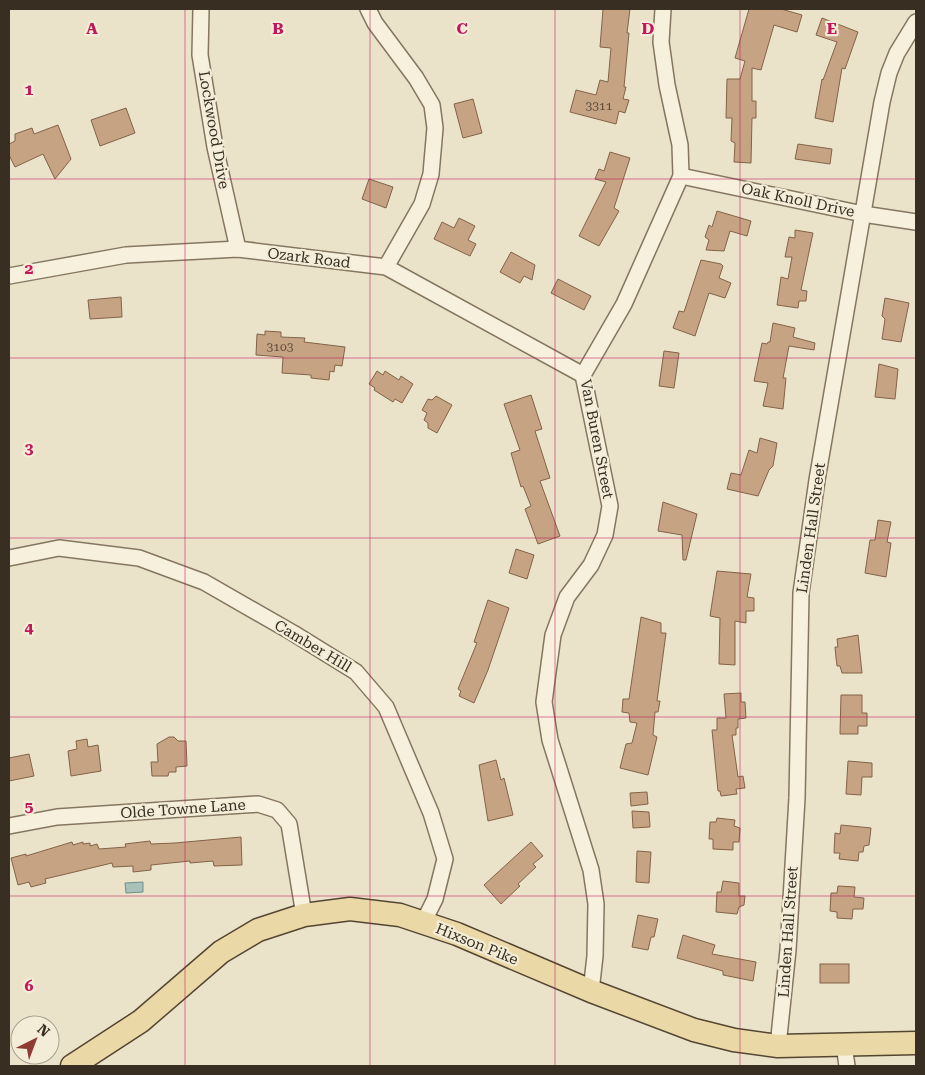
<svg xmlns="http://www.w3.org/2000/svg" width="925" height="1075" viewBox="0 0 925 1075" font-family="'Roboto Serif',serif">
  <style>
    .water { fill: url(#water-ripples); stroke: #718e88 }
    .building { fill: #c5a383; stroke: #836348 }
    .lines { fill: none; stroke-linecap: round; stroke-linejoin: round }
    .street-casing { stroke: #867660; stroke-width: 18 }
    .primary-casing { stroke: #544533; stroke-width: 25 }
    .street { stroke: #f6f0dc; stroke-width: 15 }
    .primary { stroke: #ead9a6; stroke-width: 22 }
    .grid { fill: none; stroke: #c2185b; stroke-width: 1; stroke-opacity: 0.55 }
    .labels { text-anchor: middle; stroke-width: 4.5; stroke-linejoin: round; paint-order: stroke }
    .number-label { font-size: 12px; fill: #5b4b3a }
    .street-label { font-size: 15px; fill: #382e22; stroke: #f3edd8 }
    .grid-label { font-size: 16px; text-anchor: middle; font-weight: bold; fill: #c2185b; stroke: #f3edd8; stroke-width: 4.5; stroke-linejoin: round; paint-order: stroke }
  </style>
  <defs>
    <pattern id="water-ripples" width="26" height="14" patternUnits="userSpaceOnUse" patternTransform="scale(1.25)"><rect width="26" height="14" fill="#aac0bb"/><path d="M2 4q2-2 4 0t4 0M15 11q2-2 4 0t4 0" fill="none" stroke="#8b9c98"/></pattern>
  </defs>
  <rect width="100%" height="100%" fill="#ebe3c9"/>
  <!-- water -->
  <polygon class="water" points="143,882 143,892 126,893 125,883"/>
  <!-- building -->
  <g class="building">
    <polygon points="603,9 630,9 627,33 629,33 624,87 626,87 623,99 629,100 625,113 619,111 616,124 570,112 576,90 596,95 600,80 608,82 611,48 600,47"/>
    <polygon points="749,9 781,9 802,15 797,32 774,25 761,70 752,68 752,101 756,101 756,118 752,118 751,163 734,162 735,143 731,141 732,118 726,118 727,79 740,79 745,61 735,58"/>
    <polygon points="822,18 858,32 845,69 842,68 833,122 815,118 822,79 823,80 837,42 816,35"/>
    <polygon points="473,99 482,133 463,138 454,104"/>
    <polygon points="126,108 135,133 100,146 91,120"/>
    <polygon points="58,125 71,159 55,179 43,154 15,167 9,155 9,144 15,141 15,134 32,128 34,134"/>
    <polygon points="798,144 832,149 830,164 795,159"/>
    <polygon points="610,152 630,158 614,208 619,211 599,246 579,236 606,182 595,179 599,169 604,171"/>
    <polygon points="369,179 393,187 386,208 362,199"/>
    <polygon points="717,211 751,221 747,236 730,231 724,251 706,250 709,240 705,237 709,225 712,227"/>
    <polygon points="459,218 475,226 468,240 476,244 470,256 434,239 442,222 454,228"/>
    <polygon points="795,230 813,233 801,290 807,291 806,301 799,301 798,308 777,305 781,277 788,279 792,257 785,257 789,237 795,238"/>
    <polygon points="511,252 535,265 532,280 524,276 520,283 500,272"/>
    <polygon points="701,260 721,264 723,266 719,278 731,283 725,298 709,293 695,336 673,328 679,311 684,312"/>
    <polygon points="558,279 591,296 584,310 551,293"/>
    <polygon points="121,297 122,317 90,319 88,300"/>
    <polygon points="885,298 909,303 901,342 882,339 885,319 882,316"/>
    <polygon points="773,323 795,328 793,337 815,343 814,350 789,346 783,378 786,378 783,409 763,406 768,383 754,381 762,343 767,344 768,342 770,342"/>
    <polygon points="265,331 281,332 281,337 305,338 304,342 345,347 342,366 335,365 334,372 330,371 329,380 311,378 311,375 282,373 283,357 256,355 257,334 265,335"/>
    <polygon points="664,351 679,353 674,388 659,386"/>
    <polygon points="879,364 898,369 895,399 875,397"/>
    <polygon points="377,371 383,375 385,371 399,380 401,376 413,384 402,403 395,399 393,402 374,390 375,388 369,384"/>
    <polygon points="531,395 542,429 535,431 550,478 540,481 560,536 538,544 525,509 531,506 523,486 521,487 511,453 520,450 504,404"/>
    <polygon points="436,396 452,405 437,433 428,428 428,423 424,420 427,413 422,410 428,399 432,400"/>
    <polygon points="760,438 777,443 773,466 769,470 758,496 727,489 731,473 741,475 749,450 757,453"/>
    <polygon points="663,502 697,514 686,560 683,560 682,535 658,531"/>
    <polygon points="878,520 891,522 887,542 891,543 886,577 865,573 870,540 875,540"/>
    <polygon points="516,549 534,555 527,579 509,573"/>
    <polygon points="717,571 751,574 747,597 754,598 754,611 746,611 746,623 735,621 735,665 719,664 720,618 710,616"/>
    <polygon points="488,600 509,608 488,670 474,703 459,696 461,691 458,689 477,643 474,642"/>
    <polygon points="641,617 661,623 661,633 666,633 657,701 660,701 658,712 655,712 653,735 657,737 648,775 620,768 626,744 632,743 637,723 630,722 629,713 622,712 623,699 629,699"/>
    <polygon points="858,635 862,673 842,673 840,666 837,666 836,658 835,647 838,647 837,639"/>
    <polygon points="741,693 741,702 745,702 746,718 738,719 738,728 736,728 736,735 732,735 738,777 743,776 745,788 736,789 737,794 721,796 720,791 718,791 712,730 717,730 717,718 726,718 724,694"/>
    <polygon points="841,695 862,695 862,713 867,713 867,726 858,726 858,734 840,734"/>
    <polygon points="169,737 174,737 178,741 186,741 187,766 176,767 176,772 169,772 168,776 152,776 151,762 158,762 157,744"/>
    <polygon points="87,739 88,747 98,745 101,771 71,776 68,751 77,749 76,741"/>
    <polygon points="29,754 34,776 9,781 9,758"/>
    <polygon points="496,760 501,780 504,778 513,815 488,821 479,765"/>
    <polygon points="848,761 872,763 872,777 862,777 861,795 846,794"/>
    <polygon points="647,792 648,804 631,806 630,793"/>
    <polygon points="632,811 649,812 650,827 633,828"/>
    <polygon points="717,818 735,820 734,826 740,828 739,842 733,842 733,850 713,849 713,839 709,839 710,822 716,822"/>
    <polygon points="841,825 871,828 869,845 864,846 863,852 859,852 858,861 839,859 840,853 834,853 835,833 840,834"/>
    <polygon points="241,837 242,865 214,866 213,861 190,863 190,861 151,865 151,870 133,872 133,866 113,867 112,863 45,879 46,883 31,887 29,882 18,885 11,858 26,854 26,856 72,842 73,845 83,842 83,844 90,843 90,846 97,844 99,849 126,847 125,844 150,841 151,844 175,843"/>
    <polygon points="531,842 543,856 533,864 536,867 518,884 520,886 501,904 484,885"/>
    <polygon points="637,851 651,852 649,883 636,882"/>
    <polygon points="723,881 739,883 739,896 745,896 744,905 739,907 737,914 716,912 717,892 721,892"/>
    <polygon points="838,886 855,887 854,897 864,898 863,909 853,909 852,919 837,918 837,912 830,911 831,893 837,893"/>
    <polygon points="638,915 658,919 654,937 651,937 648,950 632,947"/>
    <polygon points="683,935 715,945 712,954 756,962 753,981 723,975 723,971 677,958"/>
    <rect x="820" y="964" width="29" height="19"/>
  </g>
  <g class="lines">
    <!-- street casing -->
    <g class="street-casing">
      <g id="street">
        <polyline points="201,9 200,55 215,147 238,249"/>
        <polyline points="368,9 375,23 416,78 432,105 435,128 431,174 422,204 386,267"/>
        <polyline points="681,176 863,214 916,222"/>
        <polyline points="9,276 126,255 238,249 386,267 583,375"/>
        <polyline points="9,558 59,548 139,558 204,582 293,633 356,672 386,707 431,813 445,859 435,899 423,923"/>
        <polyline points="9,826 57,817 258,804 277,810 289,824 304,915"/>
        <polyline points="591,991 595,956 596,904 591,870 550,740 544,702 553,635 567,597 591,565 605,535 610,506 583,375 624,304 681,176 680,145 667,85 661,42 663,9"/>
        <polyline points="844,1045 847,1066"/>
        <polyline points="778,1046 788,950 797,798 801,593 817,480 882,102 889,73 897,53 916,22"/>
      </g>
    </g>
    <!-- primary casing -->
    <g class="primary-casing">
      <polyline id="primary" points="72,1066 141,1021 221,952 258,930 304,915 350,909 400,915 457,934 591,991 694,1030 734,1040 778,1046 916,1043"/>
    </g>
    <!-- street -->
    <use href="#street" class="street"/>
    <!-- primary -->
    <use href="#primary" class="primary"/>
  </g>
  <!-- grid -->
  <path class="grid" d="M185,9V1066M370,9V1066M555,9V1066M740,9V1066M9,179H916M9,358H916M9,538H916M9,717H916M9,896H916"/>
  <g class="labels">
    <!-- number labels -->
    <g class="number-label">
      <text x="599" y="110">3311</text>
      <text x="280" y="351">3103</text>
    </g>
    <!-- street labels -->
    <g class="street-label">
      <text transform="translate(214 130) rotate(80)" y="5">Lockwood Drive</text>
      <text transform="translate(798 200) rotate(12)" y="5">Oak Knoll Drive</text>
      <text transform="translate(309 258) rotate(7)" y="5">Ozark Road</text>
      <text transform="translate(597 439) rotate(79)" y="5">Van Buren Street</text>
      <text transform="translate(811 528) rotate(-82)" y="5">Linden Hall Street</text>
      <text transform="translate(313 646) rotate(31)" y="5">Camber Hill</text>
      <text transform="translate(183 809) rotate(-4)" y="5">Olde Towne Lane</text>
      <text transform="translate(788 932) rotate(-86)" y="5">Linden Hall Street</text>
      <text transform="translate(477 944) rotate(22)" y="5">Hixson Pike</text>
    </g>
  </g>
  <g class="grid-label">
    <text x="92" y="34">A</text>
    <text x="278" y="34">B</text>
    <text x="462" y="34">C</text>
    <text x="648" y="34">D</text>
    <text x="832" y="34">E</text>
    <text x="29" y="95">1</text>
    <text x="29" y="274">2</text>
    <text x="29" y="454">3</text>
    <text x="29" y="633">4</text>
    <text x="29" y="812">5</text>
    <text x="29" y="991">6</text>
  </g>
  <!-- border -->
  <rect width="925" height="1075" fill="none" stroke="#382e22" stroke-width="20"/>
  <!-- north arrow -->
  <g transform="translate(35 1040) rotate(42)"><circle r="24" fill="#f3edd8" stroke="#a8a18f"/>
  <path d="M0-4L9 19L0 12L-9 19Z" fill="#8f3a35"/>
  <text y="-8" font-size="14" font-weight="bold" text-anchor="middle" fill="#382e22">N</text>
  </g>
</svg>
